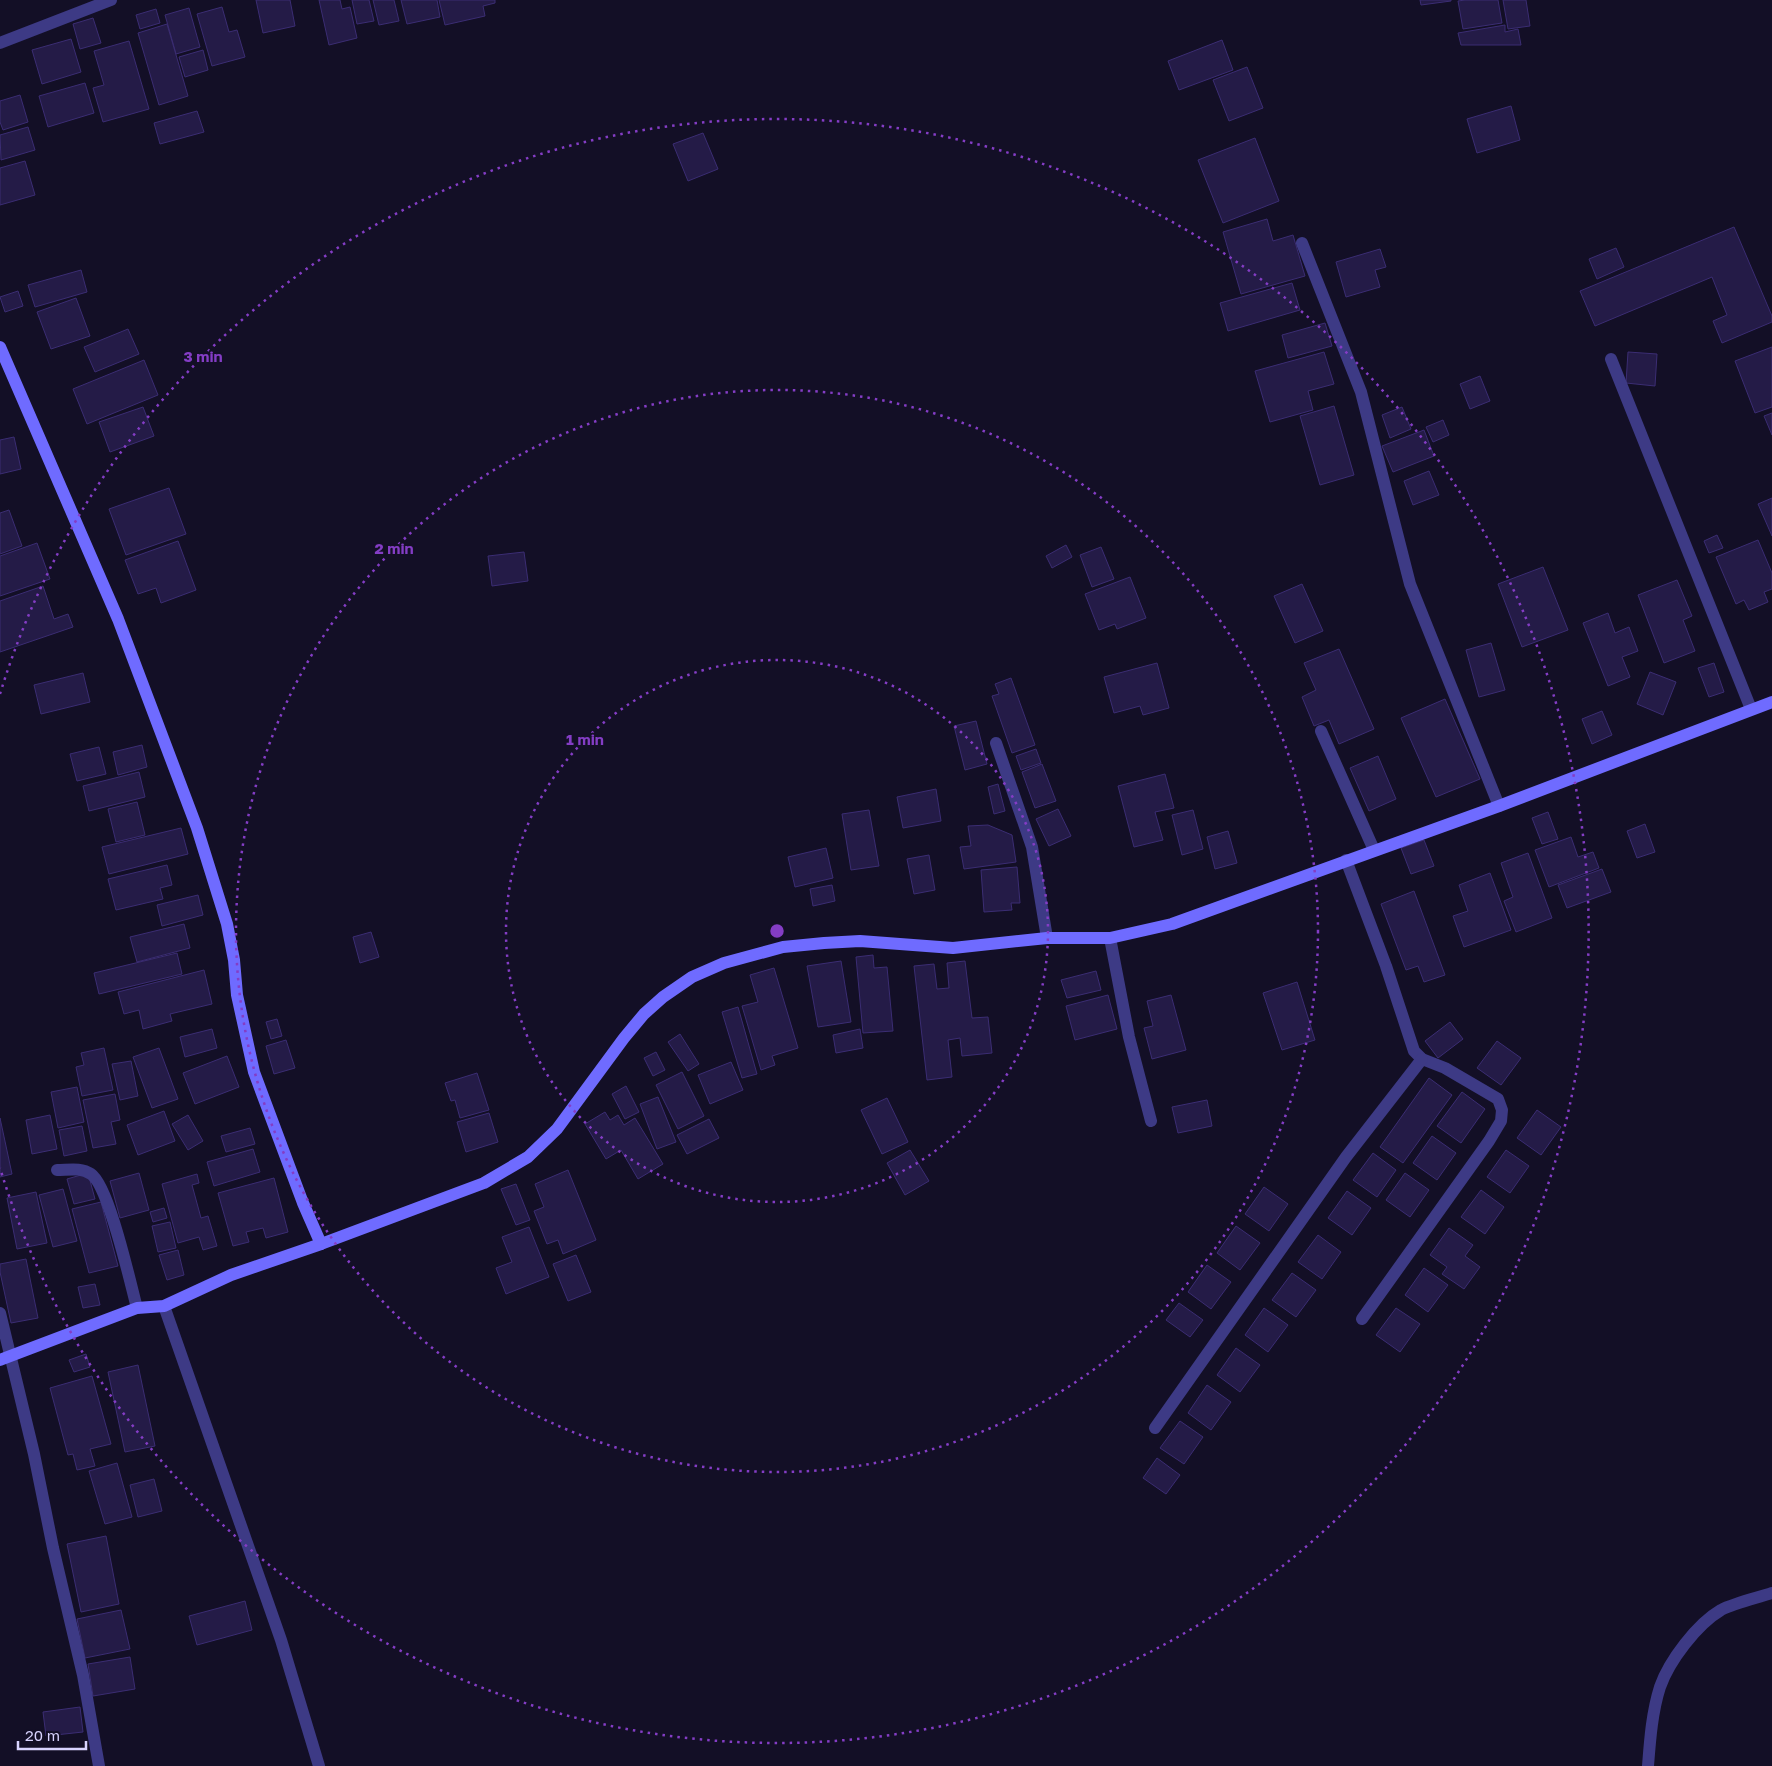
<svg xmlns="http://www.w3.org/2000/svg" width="1772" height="1766" viewBox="0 0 1772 1766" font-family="'Golos Text',sans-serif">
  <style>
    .building { fill: #241b47; stroke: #3b2d73 }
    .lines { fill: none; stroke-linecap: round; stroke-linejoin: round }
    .street { stroke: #3d3a85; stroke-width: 12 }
    .secondary { stroke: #6f6bff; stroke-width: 12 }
    .ring { fill: none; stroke: #843dc5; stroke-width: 2.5; stroke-dasharray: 2.5 5 }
    .centre { fill: #843dc5; stroke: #130f26; stroke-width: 2.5 }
    .ring-label { font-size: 15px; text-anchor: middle; font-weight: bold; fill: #843dc5; stroke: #130f26; stroke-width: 4; stroke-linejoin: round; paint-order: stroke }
  </style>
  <rect width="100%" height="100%" fill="#130f26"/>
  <!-- building -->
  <g class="building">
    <polygon points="256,0 290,0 295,26 263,33"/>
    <polygon points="319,0 340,0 342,9 350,7 357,38 329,45"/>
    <polygon points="352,0 369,0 374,21 357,24"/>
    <polygon points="373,0 394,0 399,21 379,25"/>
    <polygon points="401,0 437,0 440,17 407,24"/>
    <polygon points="439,0 495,0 495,3 483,6 485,16 445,25"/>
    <polygon points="1420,0 1451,0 1451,1 1421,5"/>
    <polygon points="1465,0 1498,0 1502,23 1463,29 1458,1"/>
    <polygon points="1503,0 1526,0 1530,26 1508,29"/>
    <polygon points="222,7 229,32 237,30 245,57 212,66 197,14"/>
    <polygon points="189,8 200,47 176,54 165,15"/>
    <polygon points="156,9 160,23 140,29 136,15"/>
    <polygon points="93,18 101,43 80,49 73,24"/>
    <polygon points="167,24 188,96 159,105 138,33"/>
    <polygon points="1505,25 1505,32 1518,29 1521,45 1461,45 1458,33"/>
    <polygon points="71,39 81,72 42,84 32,50"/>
    <polygon points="1222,40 1233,70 1179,90 1168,61"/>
    <polygon points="129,41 149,109 103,122 93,88 104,85 94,51"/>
    <polygon points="203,50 208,70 185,77 179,57"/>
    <polygon points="1247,67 1263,108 1229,121 1213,80"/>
    <polygon points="85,83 94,113 48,127 39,96"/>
    <polygon points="20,95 28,122 3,130 0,122 0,101"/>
    <polygon points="1511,106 1520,140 1477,153 1467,119"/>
    <polygon points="197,111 204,132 160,144 154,123"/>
    <polygon points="28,127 35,150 1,160 0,135"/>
    <polygon points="703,133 718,169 688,181 673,144"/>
    <polygon points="1255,138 1279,201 1223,223 1198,160"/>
    <polygon points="25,161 35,195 0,205 0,168"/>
    <polygon points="1267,219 1273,241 1293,235 1305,276 1241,294 1223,232"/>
    <polygon points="1734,227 1772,316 1772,322 1722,343 1713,321 1727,315 1712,277 1595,326 1580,291"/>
    <polygon points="1616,248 1624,267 1597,279 1589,259"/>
    <polygon points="1380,249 1386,267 1375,270 1380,287 1346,297 1336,262"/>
    <polygon points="81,270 87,292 35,307 28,285"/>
    <polygon points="1292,283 1300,310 1228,331 1220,303"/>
    <polygon points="18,291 23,306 5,312 0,297"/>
    <polygon points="76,298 90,336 51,349 37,312"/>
    <polygon points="1325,323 1332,346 1288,358 1282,335"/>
    <polygon points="128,329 139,354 95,372 84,347"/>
    <polygon points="1772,347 1772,407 1755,413 1735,361"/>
    <polygon points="1324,352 1334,384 1308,391 1313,410 1270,422 1255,371"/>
    <polygon points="1628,352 1657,354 1655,386 1626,383"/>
    <polygon points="144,360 158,395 87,424 73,389"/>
    <polygon points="1480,376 1490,401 1470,409 1460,384"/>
    <polygon points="1334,406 1354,475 1320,485 1300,416"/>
    <polygon points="143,407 154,436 110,452 99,422"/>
    <polygon points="1402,407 1411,429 1390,438 1382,415"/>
    <polygon points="1772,413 1772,435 1764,416"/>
    <polygon points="1443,420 1449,435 1433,442 1426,427"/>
    <polygon points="1424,430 1434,456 1393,472 1382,446"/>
    <polygon points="14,437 21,469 0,474 0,440"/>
    <polygon points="1429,471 1439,495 1413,505 1404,481"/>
    <polygon points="169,488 186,534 126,555 109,509"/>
    <polygon points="1772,498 1772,536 1758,504"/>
    <polygon points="9,510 22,546 0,554 0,513"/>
    <polygon points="1717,535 1723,548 1709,553 1704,541"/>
    <polygon points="1758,540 1772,573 1772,589 1764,592 1768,602 1749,610 1744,600 1736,604 1716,557"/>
    <polygon points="178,541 196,590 161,603 156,588 138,594 125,560"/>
    <polygon points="37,543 50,579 0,596 0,556"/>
    <polygon points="1066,545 1072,557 1052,568 1046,556"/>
    <polygon points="1101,547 1114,579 1092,587 1080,555"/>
    <polygon points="524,552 528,581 492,586 488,556"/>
    <polygon points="1543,567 1568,630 1522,647 1498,584"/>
    <polygon points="1130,577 1146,618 1117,629 1115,624 1099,630 1085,594"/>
    <polygon points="1677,580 1692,616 1683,620 1695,651 1664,663 1638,595"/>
    <polygon points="1302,584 1323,631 1295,643 1274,596"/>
    <polygon points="43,586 54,619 68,614 73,627 0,652 0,601"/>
    <polygon points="1608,613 1615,633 1629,627 1638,651 1622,657 1630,677 1608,686 1583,623"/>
    <polygon points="1491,643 1505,690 1479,697 1466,650"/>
    <polygon points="1339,649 1374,729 1339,744 1329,720 1314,726 1302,697 1316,690 1304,663"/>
    <polygon points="1157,663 1169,708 1143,715 1140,706 1114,713 1104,677"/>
    <polygon points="1714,663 1724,692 1709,697 1698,668"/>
    <polygon points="1650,672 1676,682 1663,715 1637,704"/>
    <polygon points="83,673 90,702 41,714 34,685"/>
    <polygon points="1011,678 1035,745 1012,753 992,696 999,694 995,684"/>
    <polygon points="1445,699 1480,779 1436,797 1401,718"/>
    <polygon points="1602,711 1612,735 1592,744 1582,719"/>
    <polygon points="976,721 987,764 965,770 954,726"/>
    <polygon points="142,745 147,767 118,775 113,752"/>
    <polygon points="99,747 106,774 77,781 70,754"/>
    <polygon points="1036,749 1041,763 1021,770 1016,756"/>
    <polygon points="1378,756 1396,799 1369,811 1350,768"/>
    <polygon points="1042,764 1056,801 1035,808 1022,772"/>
    <polygon points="139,772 145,797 89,811 83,786"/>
    <polygon points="1165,774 1174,808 1155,812 1163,840 1134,847 1118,786"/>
    <polygon points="998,784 1005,811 994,814 988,787"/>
    <polygon points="936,789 941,821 903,828 897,797"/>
    <polygon points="137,802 145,835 116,842 108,809"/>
    <polygon points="1058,809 1071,836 1049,846 1036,819"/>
    <polygon points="869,810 879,866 851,870 842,814"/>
    <polygon points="1193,810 1203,849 1182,855 1172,815"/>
    <polygon points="1548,812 1558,839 1542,844 1532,818"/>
    <polygon points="1645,824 1655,852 1637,858 1627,831"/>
    <polygon points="988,825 1012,835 1016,862 964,869 960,847 971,846 968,826"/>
    <polygon points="181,828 188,854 109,874 102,847"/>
    <polygon points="1228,831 1237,863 1215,869 1207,837"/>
    <polygon points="1571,837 1578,857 1593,852 1599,868 1549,887 1535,850"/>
    <polygon points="1424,840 1434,866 1411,874 1401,848"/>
    <polygon points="826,848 833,878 795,887 788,857"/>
    <polygon points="1528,853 1552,918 1516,932 1504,901 1513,897 1501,863"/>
    <polygon points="929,855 935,890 914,894 907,859"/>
    <polygon points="167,865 172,885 160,888 163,899 116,910 108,879"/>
    <polygon points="1017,867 1020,903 1011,903 1012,910 984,912 981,870"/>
    <polygon points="1602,869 1611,892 1567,908 1558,885"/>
    <polygon points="1490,873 1511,930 1464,947 1453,916 1468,911 1459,885"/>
    <polygon points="832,885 835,901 813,906 810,889"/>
    <polygon points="1414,891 1445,975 1424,982 1418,966 1406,970 1381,904"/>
    <polygon points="198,895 203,915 162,926 157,905"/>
    <polygon points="184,924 190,948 137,962 130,937"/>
    <polygon points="371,932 379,957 360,963 353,937"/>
    <polygon points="177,953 182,974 99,994 94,973"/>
    <polygon points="873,955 874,968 887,967 893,1031 863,1033 856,957"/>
    <polygon points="841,961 851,1022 818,1027 807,966"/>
    <polygon points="965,961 972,1018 988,1017 992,1053 962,1056 960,1038 948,1040 952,1077 927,1080 914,966 934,964 937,989 949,988 947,963"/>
    <polygon points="774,968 798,1048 772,1056 775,1065 761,1070 742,1006 758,1002 750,975"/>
    <polygon points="204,970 212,1004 170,1014 172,1021 143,1029 139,1010 124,1014 118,992"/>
    <polygon points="1096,971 1101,990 1067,998 1061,980"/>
    <polygon points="1297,982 1315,1040 1282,1050 1263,993"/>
    <polygon points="1108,995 1117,1029 1075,1040 1066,1006"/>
    <polygon points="1171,995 1186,1050 1152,1059 1144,1028 1153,1026 1147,1001"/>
    <polygon points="738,1007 757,1074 742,1078 722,1012"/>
    <polygon points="277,1019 282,1036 271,1039 266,1022"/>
    <polygon points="1450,1022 1463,1039 1438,1058 1425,1041"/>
    <polygon points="212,1029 217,1048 185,1057 180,1037"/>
    <polygon points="860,1029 863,1048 836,1053 833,1035"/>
    <polygon points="680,1034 699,1064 688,1071 668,1042"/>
    <polygon points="286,1040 295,1068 274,1074 266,1046"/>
    <polygon points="1497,1041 1521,1058 1501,1085 1477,1068"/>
    <polygon points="104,1048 113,1090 82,1096 76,1067 84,1065 81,1053"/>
    <polygon points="159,1048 178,1099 152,1108 133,1057"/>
    <polygon points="656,1052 665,1070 653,1076 644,1058"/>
    <polygon points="227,1056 239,1087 195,1104 183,1073"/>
    <polygon points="131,1061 138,1096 120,1100 112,1064"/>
    <polygon points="731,1062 743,1090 710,1104 698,1075"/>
    <polygon points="682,1072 704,1116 678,1129 656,1085"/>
    <polygon points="477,1073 489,1110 460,1118 455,1100 451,1101 445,1083"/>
    <polygon points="1429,1078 1452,1095 1403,1163 1380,1147"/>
    <polygon points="626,1086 639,1112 625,1119 612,1094"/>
    <polygon points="77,1087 84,1122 58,1128 51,1092"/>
    <polygon points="1462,1092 1485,1109 1461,1143 1437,1126"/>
    <polygon points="115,1094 120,1120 111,1122 116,1144 93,1148 83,1100"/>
    <polygon points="658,1097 676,1142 657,1149 640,1104"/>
    <polygon points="887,1098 908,1142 882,1154 861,1110"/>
    <polygon points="1207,1100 1212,1126 1178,1133 1172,1107"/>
    <polygon points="1537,1110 1561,1127 1541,1155 1517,1138"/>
    <polygon points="164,1111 175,1141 138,1155 127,1125"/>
    <polygon points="605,1112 610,1120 618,1115 624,1125 635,1118 663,1164 638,1179 621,1150 606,1159 585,1124"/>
    <polygon points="489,1113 498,1142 466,1152 457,1122"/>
    <polygon points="50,1115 57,1149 32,1154 26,1120"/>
    <polygon points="188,1115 203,1141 188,1150 172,1124"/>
    <polygon points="0,1118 12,1174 0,1177"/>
    <polygon points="709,1119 719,1138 687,1154 677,1135"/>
    <polygon points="82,1126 87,1151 64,1156 59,1130"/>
    <polygon points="250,1128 255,1144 226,1152 221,1136"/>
    <polygon points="1432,1136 1456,1153 1437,1180 1413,1163"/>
    <polygon points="253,1149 260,1172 214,1186 207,1162"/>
    <polygon points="910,1150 929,1181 905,1195 887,1163"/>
    <polygon points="1506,1150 1529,1166 1510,1193 1487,1177"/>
    <polygon points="1373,1153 1396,1170 1377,1197 1353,1180"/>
    <polygon points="568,1170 596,1240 563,1254 558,1240 547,1244 534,1211 544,1207 535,1184"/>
    <polygon points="88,1173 95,1199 74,1204 67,1179"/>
    <polygon points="139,1173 149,1210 120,1218 110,1181"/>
    <polygon points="1405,1173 1429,1190 1410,1217 1386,1200"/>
    <polygon points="197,1174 199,1183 192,1185 201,1218 208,1216 217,1246 203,1250 199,1237 178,1243 162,1184"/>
    <polygon points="274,1178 288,1232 266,1238 263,1228 246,1232 249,1242 233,1246 218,1193"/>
    <polygon points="516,1184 530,1220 516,1225 501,1189"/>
    <polygon points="1264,1187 1288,1204 1269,1231 1245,1214"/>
    <polygon points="63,1189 77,1241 53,1247 39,1195"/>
    <polygon points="1481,1190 1504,1207 1485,1234 1461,1217"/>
    <polygon points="1347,1191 1371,1208 1352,1235 1328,1218"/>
    <polygon points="36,1192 47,1243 17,1249 7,1198"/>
    <polygon points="101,1202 118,1266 89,1273 72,1209"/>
    <polygon points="164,1208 167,1218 153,1222 150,1212"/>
    <polygon points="170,1222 176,1248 158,1252 152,1226"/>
    <polygon points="1236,1226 1260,1243 1240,1270 1217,1253"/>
    <polygon points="529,1227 549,1277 506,1294 496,1268 512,1262 502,1237"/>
    <polygon points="1449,1228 1473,1245 1465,1256 1480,1267 1464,1289 1442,1274 1447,1267 1430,1255"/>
    <polygon points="1318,1235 1341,1252 1322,1279 1298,1262"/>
    <polygon points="178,1250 184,1275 167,1280 159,1255"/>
    <polygon points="576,1255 591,1292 568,1301 553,1264"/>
    <polygon points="26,1259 38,1318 11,1323 0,1272 0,1264"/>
    <polygon points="1207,1265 1231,1282 1211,1309 1188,1292"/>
    <polygon points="1424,1268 1448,1285 1428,1312 1405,1295"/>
    <polygon points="1292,1273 1316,1290 1296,1317 1272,1300"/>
    <polygon points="95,1284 100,1305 83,1308 78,1287"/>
    <polygon points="1179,1303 1203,1320 1190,1337 1166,1320"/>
    <polygon points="1264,1308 1288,1325 1268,1352 1245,1335"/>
    <polygon points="1396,1308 1420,1324 1400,1352 1376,1335"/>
    <polygon points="1236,1348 1260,1365 1240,1392 1217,1375"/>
    <polygon points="86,1354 90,1367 74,1372 69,1360"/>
    <polygon points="138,1365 155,1446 125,1452 108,1372"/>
    <polygon points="92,1376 111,1444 90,1449 95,1466 77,1470 73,1454 68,1455 50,1388"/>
    <polygon points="1207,1385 1231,1402 1211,1430 1188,1413"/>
    <polygon points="1180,1421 1203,1437 1184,1464 1160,1448"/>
    <polygon points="1157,1458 1180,1475 1166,1494 1143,1478"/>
    <polygon points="117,1463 132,1517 105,1524 89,1471"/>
    <polygon points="154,1479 162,1511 138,1517 130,1485"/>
    <polygon points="106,1536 119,1604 81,1612 67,1544"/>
    <polygon points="245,1601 252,1630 197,1645 189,1616"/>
    <polygon points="121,1610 130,1649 85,1658 77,1619"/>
    <polygon points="130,1657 135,1689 93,1696 88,1664"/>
    <polygon points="80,1707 83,1732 46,1736 43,1712"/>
  </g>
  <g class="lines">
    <!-- street -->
    <g class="street">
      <polyline points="0,43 111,0"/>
      <polyline points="1302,243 1361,392 1410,584 1499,806"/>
      <polyline points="1611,359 1751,709"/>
      <polyline points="1321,731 1374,850"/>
      <polyline points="996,743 1032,847 1047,938"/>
      <polyline points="1346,860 1386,966 1414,1051 1422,1059 1445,1068 1498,1099 1502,1110 1501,1121 1489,1141 1362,1319"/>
      <polyline points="1110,938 1129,1037 1151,1121"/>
      <path d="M57,1170C68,1170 81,1167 91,1174C109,1186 130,1282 137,1308"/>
      <polyline points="164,1306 281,1640 319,1766"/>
      <polyline points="0,1313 34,1454 53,1548 83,1675 99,1766"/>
      <polyline points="1155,1428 1346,1157 1422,1059"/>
      <path d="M1648,1766C1650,1740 1652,1712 1660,1687C1669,1661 1697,1624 1721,1610C1735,1603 1757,1598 1772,1593"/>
    </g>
    <!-- secondary -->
    <g class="secondary">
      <polyline points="0,347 118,619 197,828 227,924 234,960 237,995 254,1072 303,1203 321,1244"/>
      <polyline points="0,1360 137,1308 164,1306 231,1275 321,1244 484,1183 528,1157 557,1129 624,1038 644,1014 663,997 692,977 724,963 783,947 824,943 860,941 953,948 1047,938 1110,938 1172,924 1499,806 1772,702"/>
    </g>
  </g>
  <!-- distance rings -->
  <g class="ring">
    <circle cx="777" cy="931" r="271"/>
    <circle cx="777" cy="931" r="541"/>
    <path d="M0 694A812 812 0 1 1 0 1168"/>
  </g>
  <circle cx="777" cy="931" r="8" class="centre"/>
  <g class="ring-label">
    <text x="203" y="362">3 min</text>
    <text x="394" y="554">2 min</text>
    <text x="585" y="745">1 min</text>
  </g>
  <!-- scale -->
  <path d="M18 1741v8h68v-8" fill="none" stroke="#d9d4ff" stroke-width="2.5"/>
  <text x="25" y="1741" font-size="15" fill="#d9d4ff" stroke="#130f26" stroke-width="4" paint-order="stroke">20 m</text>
</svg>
